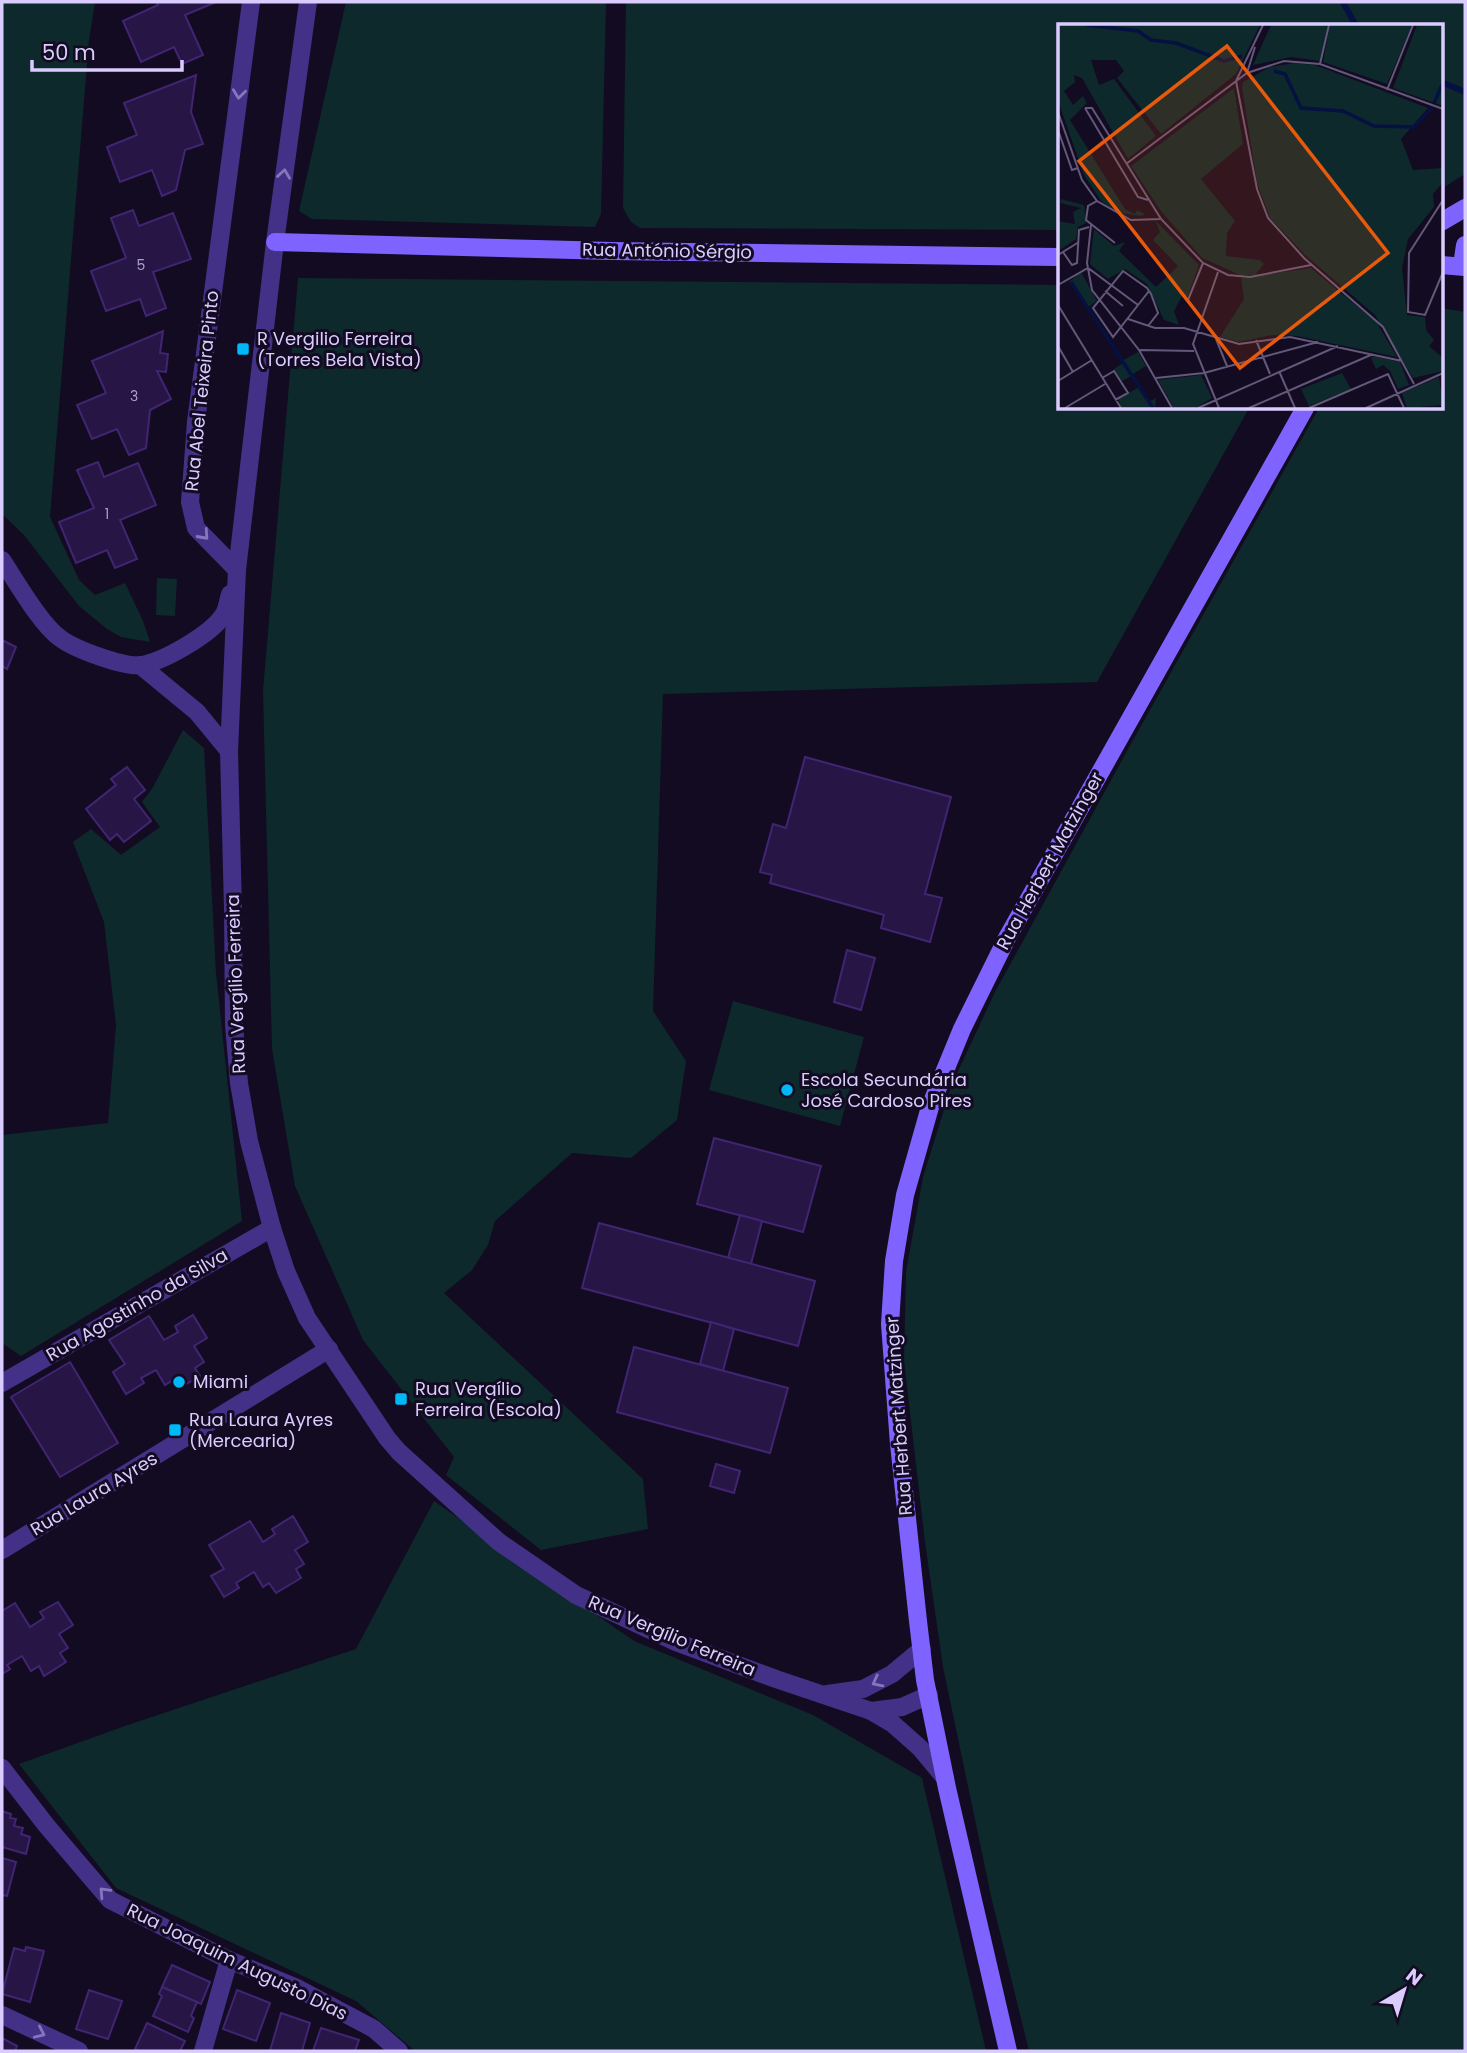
<svg xmlns="http://www.w3.org/2000/svg" width="1467" height="2053" viewBox="0 0 1467 2053" font-family="Poppins,sans-serif">
  <style>
    .green { fill: #0d292c }
    .lines { fill: none; stroke-linecap: round; stroke-linejoin: round }
    .stream { stroke: #041141; stroke-width: 6 }
    .building { fill: #261545; stroke: #412573; stroke-width: 2 }
    .street { stroke: #423186; stroke-width: 18 }
    .secondary { stroke: #7f63ff; stroke-width: 18 }
    .oneway { stroke: #8677bc }
    .poi-dot { fill: #00b7f7; stroke: #130b22; stroke-width: 2.5 }
    .labels { text-anchor: middle; stroke-width: 6; stroke-linejoin: round; paint-order: stroke }
    .number-label { font-size: 14px; fill: #ad9ed0 }
    .street-label { font-size: 18px; fill: #daccff; stroke: #130b22 }
    .poi-label { font-size: 18px; fill: #daccff; stroke: #130b22; text-anchor: start }
    .inset-river { fill: none; stroke: #041141; stroke-width: 3.5 }
    .inset-road { fill: none; stroke: #63587a; stroke-width: 2 }
    .view { fill: #e8590c; fill-opacity: 0.15; stroke: #e8590c; stroke-width: 3.5 }
    .inset-edge { fill: none; stroke: #daccff; stroke-width: 3.5 }
  </style>
  <rect width="100%" height="100%" fill="#130b22"/>
  <!-- green -->
  <g class="green">
    <polygon points="3,2 95,2 89,40 50,517 79,580 95,595 125,583 143,621 150,642 121,637 107,629 79,606 24,535 2,514"/>
    <polygon points="346,2 606,2 601,214 595,227 312,219 299,211"/>
    <polygon points="626,2 1465,2 1465,174 1441,189 1441,26 1059,26 1059,230 640,228 631,222 623,208"/>
    <polygon points="298,278 1059,285 1059,408 1249,408 1097,682 663,694 653,1011 686,1061 677,1120 631,1158 572,1153 495,1221 488,1245 472,1270 444,1293 643,1479 648,1529 541,1550 446,1475 454,1457 363,1340 295,1186 272,1049 263,691"/>
    <polygon points="1441,308 1465,312 1465,2051 1029,2051 991,1896 943,1667 925,1542 904,1361 906,1272 923,1177 952,1084 995,992 1127,751 1319,408 1441,408"/>
    <polygon points="157,578 177,579 175,616 156,615"/>
    <polygon points="183,730 204,748 216,973 242,1221 21,1356 2,1343 2,1135 108,1123 116,1025 104,922 73,842 91,829 121,855 160,827 142,802 152,789"/>
    <polygon points="733,1001 864,1037 840,1126 709,1090"/>
    <polygon points="434,1501 634,1641 813,1715 922,1778 986,2051 415,2051 356,2001 116,1888 19,1764 125,1726 356,1649"/>
  </g>
  <g class="lines">
    <!-- stream -->
    <g class="stream">
      <polyline points="1343,2 1356,26"/>
      <polyline points="1441,82 1465,92"/>
    </g>
  </g>
  <!-- building -->
  <g class="building">
    <polygon points="157,2 216,2 185,15 203,55 182,64 174,47 141,62 123,21 158,5"/>
    <polygon points="196,75 191,112 203,144 185,150 176,190 162,196 152,170 120,182 107,147 137,135 124,103"/>
    <polygon points="133,210 139,226 173,213 191,259 153,272 166,308 146,316 140,299 106,311 91,271 126,258 111,218"/>
    <polygon points="163,331 160,353 168,354 166,372 157,371 171,399 150,410 146,448 129,455 117,429 92,439 77,405 106,393 92,361"/>
    <polygon points="98,462 104,477 138,463 156,505 120,520 137,559 115,568 107,550 76,563 59,522 94,508 77,470"/>
    <polygon points="2,640 16,647 7,669 2,666"/>
    <polygon points="805,757 951,797 925,894 942,898 930,942 881,928 884,915 770,883 772,875 760,872 773,824 786,828"/>
    <polygon points="127,767 145,790 134,799 151,821 124,842 117,834 110,840 86,809 116,785 111,779"/>
    <polygon points="847,950 875,958 861,1010 834,1002"/>
    <polygon points="714,1138 821,1166 803,1232 697,1204"/>
    <polygon points="740,1215 762,1221 751,1264 728,1258"/>
    <polygon points="599,1223 815,1281 798,1346 582,1288"/>
    <polygon points="193,1315 207,1338 194,1346 204,1362 195,1368 200,1376 178,1389 173,1380 165,1385 156,1370 141,1378 144,1383 126,1394 113,1372 125,1364 109,1340 149,1316 164,1340 178,1332 175,1326"/>
    <polygon points="711,1322 734,1329 723,1371 700,1364"/>
    <polygon points="634,1347 788,1388 770,1453 617,1412"/>
    <polygon points="70,1362 118,1443 60,1477 11,1397"/>
    <polygon points="716,1464 740,1471 734,1493 710,1486"/>
    <polygon points="293,1516 308,1542 295,1550 304,1564 296,1569 301,1578 276,1593 269,1583 263,1587 254,1572 236,1583 239,1588 224,1597 211,1576 224,1569 209,1545 250,1521 263,1542 275,1534 272,1529"/>
    <polygon points="58,1602 73,1625 59,1634 68,1648 60,1653 66,1662 44,1676 39,1666 31,1671 22,1656 7,1665 10,1669 2,1674 2,1611 15,1603 30,1627 44,1618 40,1612"/>
    <polygon points="2,1811 11,1814 10,1818 16,1819 14,1826 23,1828 21,1834 30,1837 26,1854 2,1847"/>
    <polygon points="2,1858 16,1862 7,1896 2,1895"/>
    <polygon points="26,1947 44,1951 30,2002 2,1994 14,1948 25,1951"/>
    <polygon points="172,1965 210,1982 201,2004 162,1987"/>
    <polygon points="162,1987 197,2002 191,2016 194,2018 188,2032 153,2016 162,1996 159,1994"/>
    <polygon points="89,1990 122,2001 108,2039 76,2029"/>
    <polygon points="237,1990 270,2003 256,2041 223,2029"/>
    <polygon points="281,2013 310,2023 302,2051 270,2051"/>
    <polygon points="147,2023 185,2041 180,2051 139,2051 135,2049"/>
    <polygon points="321,2028 359,2040 355,2051 313,2051"/>
    <polygon points="2,2038 17,2046 15,2051 2,2051"/>
  </g>
  <g class="lines">
    <!-- street -->
    <g class="street">
      <polyline points="308,2 275,242 237,570 229,751 233,909 234,1025 239,1083 249,1141 272,1228 286,1271 307,1318 387,1438 399,1452 499,1542 576,1595 676,1642 776,1679 871,1711 893,1724 920,1748 945,1778"/>
      <path d="M2,560C16,581 41,625 60,638C74,649 125,668 142,665C164,661 212,634 224,614C227,609 228,600 230,594"/>
      <polyline points="237,570 196,528 190,502 196,422 251,2"/>
      <polyline points="140,665 197,712 229,751"/>
      <polyline points="2,1383 272,1228"/>
      <polyline points="2,1550 329,1349"/>
      <polyline points="827,1694 863,1689 892,1674 922,1649"/>
      <polyline points="871,1711 902,1707 929,1695"/>
      <polyline points="2,1768 46,1825 110,1900 229,1960 295,1987 374,2029 399,2051"/>
      <polyline points="2,2015 79,2051"/>
      <polyline points="203,2051 229,1960"/>
    </g>
    <!-- secondary -->
    <g class="secondary">
      <polyline points="1441,222 1465,208"/>
      <polyline points="275,242 611,251 1059,257"/>
      <polyline points="1441,265 1465,267"/>
      <polyline points="1462,266 1465,245"/>
      <polyline points="1008,2051 947,1788 925,1680 918,1621 899,1444 890,1324 894,1261 905,1195 930,1107 962,1029 1007,938 1305,408"/>
    </g>
  </g>
  <!-- one-way arrows -->
  <defs><path id="oneway-chevron" d="M-2-3.5L2.5 0L-2 3.5" fill="none" stroke-width="1.6" stroke-linecap="round" stroke-linejoin="round" transform="scale(1.75)"/></defs>
  <g class="oneway">
    <use href="#oneway-chevron" transform="translate(239 94) rotate(97)"/>
    <use href="#oneway-chevron" transform="translate(284 174) rotate(-82)"/>
    <use href="#oneway-chevron" transform="translate(204 535) rotate(48)"/>
    <use href="#oneway-chevron" transform="translate(877 1682) rotate(153)"/>
    <use href="#oneway-chevron" transform="translate(104 1892) rotate(-133)"/>
    <use href="#oneway-chevron" transform="translate(40 2033) rotate(25)"/>
  </g>
  <!-- markers -->
  <g class="poi-dot">
    <rect x="236" y="342" width="14" height="14" rx="3.5"/>
    <circle cx="787" cy="1090" r="7"/>
    <circle cx="179" cy="1382" r="7"/>
    <rect x="394" y="1392" width="14" height="14" rx="3.5"/>
    <rect x="168" y="1423" width="14" height="14" rx="3.5"/>
  </g>
  <g class="labels">
    <!-- number labels -->
    <g class="number-label">
      <text x="141" y="270">5</text>
      <text x="134" y="401">3</text>
      <text x="107" y="519">1</text>
    </g>
    <!-- street labels -->
    <g class="street-label">
      <text transform="translate(667 251) rotate(1)" y="6">Rua António Sérgio</text>
      <text transform="translate(202 391) rotate(-84)" y="6">Rua Abel Teixeira Pinto</text>
      <text transform="translate(1050 861) rotate(-61)" y="6">Rua Herbert Matzinger</text>
      <text transform="translate(236 984) rotate(-92)" y="6">Rua Vergílio Ferreira</text>
      <text transform="translate(137 1305) rotate(-30)" y="6">Rua Agostinho da Silva</text>
      <text transform="translate(899 1416) rotate(-94)" y="6">Rua Herbert Matzinger</text>
      <text transform="translate(94 1494) rotate(-31)" y="6">Rua Laura Ayres</text>
      <text transform="translate(672 1636) rotate(23)" y="6">Rua Vergílio Ferreira</text>
      <text transform="translate(237 1962) rotate(26)" y="6">Rua Joaquim Augusto Dias</text>
    </g>
    <!-- poi labels -->
    <g class="poi-label">
      <text x="257" y="345">R Vergilio Ferreira<tspan x="257" dy="21">(Torres Bela Vista)</tspan></text>
      <text x="801" y="1086">Escola Secundária<tspan x="801" dy="21">José Cardoso Pires</tspan></text>
      <text x="193" y="1388">Miami</text>
      <text x="415" y="1395">Rua Vergílio<tspan x="415" dy="21">Ferreira (Escola)</tspan></text>
      <text x="189" y="1426">Rua Laura Ayres<tspan x="189" dy="21">(Mercearia)</tspan></text>
    </g>
  </g>
  <!-- overview -->
  <g transform="translate(1058 24)">
    <rect width="385" height="385" fill="#130b22"/>
    <path d="M0,1H202L178,50L103,110L59,54L66,47L58,36H33L41,61L56,55L98,112L70,135L24,54L16,51L17,58L6,67L15,81L25,72L29,79L12,96L67,185L77,190L79,186L87,190L83,192L61,189L43,177L26,151L0,77ZM213,1H270L262,37L233,33L195,41ZM272,1H354L329,60L265,38ZM359,1H385V82L335,64ZM237,39L257,41L370,84L343,115L355,146L385,144V158L375,170L376,183L350,215L344,244L349,291L367,293L368,306L376,316L371,322L385,334V347L355,354L317,291L247,231L212,194L199,159L184,64L185,58L212,43ZM176,64L185,120L143,155L177,197L169,209L168,232L202,236L206,240L197,251H182L144,234L102,186L73,142ZM3,175L26,181L28,199L20,203L18,215L0,227V197L17,200L15,188L23,184L2,179ZM97,196L141,241L130,272H124L116,287L121,301L106,296L89,260L67,245L50,255L32,240L36,205L56,222L67,218L61,227L98,263L120,242L95,216L102,208ZM253,244L319,299L339,333L239,312L214,311L181,318L162,313L186,275L183,254ZM23,248L39,277L29,284L66,336L80,328L88,342L75,350L92,377L98,374L97,384H64L60,375L81,363L73,352L64,357L56,345L66,338L11,258ZM316,332L342,338L351,361L340,365L332,347L325,341L318,345L313,334ZM284,349L293,365L251,382L243,365ZM143,351L154,374L137,384H116L100,356ZM381,353L385,381L349,384L344,369Z" fill="#0d292c"/>
    <path class="inset-river" d="M29,1L80,7L93,16L118,19L166,37L184,32M216,47L227,50L243,84L285,87L316,102L356,103L374,84M376,79L385,59M13,258L95,384"/>
    <path class="inset-road" d="M262,40L271,1M189,49L197,23M178,57L199,165L210,194L246,234L325,303L356,360M178,57L205,1M329,66L355,1M27,84H34L103,195L145,239L170,251L192,253L253,241M27,84L80,173L90,176M0,88L24,156L39,177L73,196L102,195M0,106L14,146L20,144M68,140L189,49L226,37L262,40L385,85M385,176L351,229L350,288L367,291L385,248M39,177L30,182L28,196L57,219M33,201L29,239L34,266L81,326L114,384M5,228L14,241L19,239L21,206L31,203M0,231L21,218M160,248L135,320L161,384M0,261L30,244L80,281M47,267L65,282M130,276L145,239M0,281L63,384M70,295L97,304H126L181,320L232,313L344,337M90,302L100,289L93,270L89,264L65,247L35,284L55,313L91,267M158,315L169,342M198,316L212,350M0,322L15,348M82,326L136,327M221,347L237,384M44,354L56,347L70,369L57,376M98,354L146,349L260,318M0,357L34,336M7,384L47,360M140,384L280,322M191,384L315,330M251,384L330,350L346,384M308,384L385,349"/>
    <path class="view" d="M169,22L330,229L182,344L21,137Z"/>
    <rect width="385" height="385" class="inset-edge"/>
  </g>
  <!-- border -->
  <rect width="1467" height="2053" fill="none" stroke="#daccff" stroke-width="7"/>
  <!-- north arrow -->
  <g transform="translate(1404 1990) rotate(38)" stroke="#130b22" stroke-width="5" paint-order="stroke">
  <path d="M0-5L12 26L0 18L-12 26Z" fill="#daccff"/>
  <text y="-10" font-size="19" font-weight="bold" text-anchor="middle" fill="#daccff">N</text>
  </g>
  <!-- scale -->
  <path d="M32 60v10h150v-10" fill="none" stroke="#daccff" stroke-width="3.5"/>
  <text x="42" y="60" font-size="21" fill="#daccff" stroke="#130b22" stroke-width="5" paint-order="stroke">50 m</text>
</svg>
